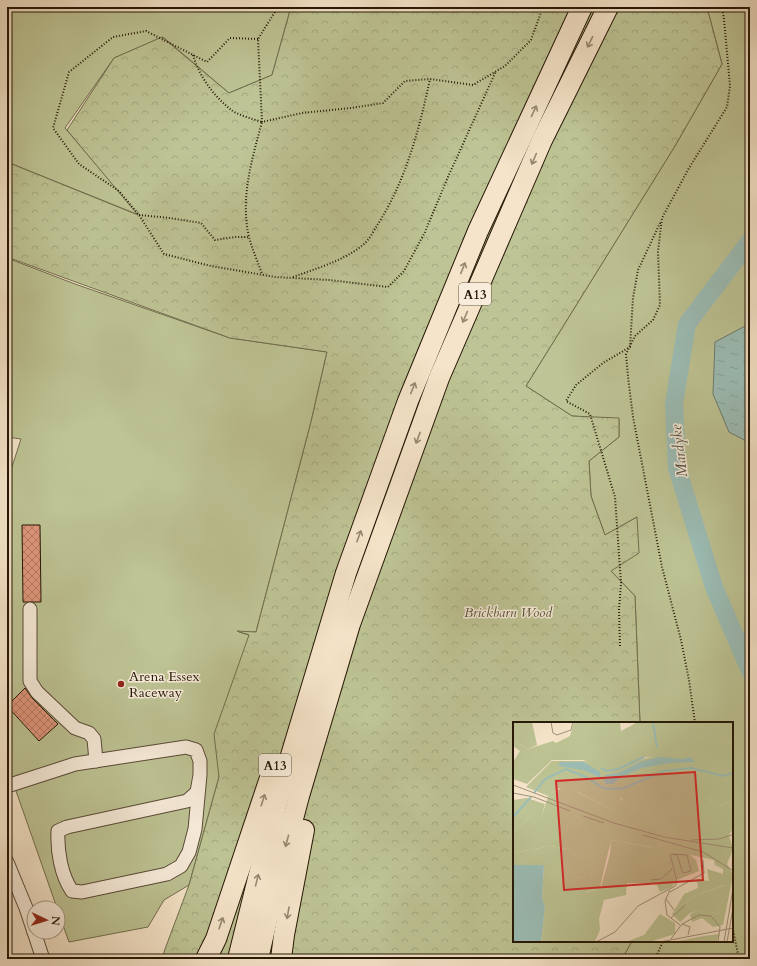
<svg xmlns="http://www.w3.org/2000/svg" width="757" height="966" viewBox="0 0 757 966" font-family="Cardo,serif">
  <style>
    .grass { fill: #bec495; stroke: #716e4e }
    .forest { fill: url(#forest-crowns); stroke: #716e4e }
    .water { fill: url(#water-ripples); stroke: #6c7b70 }
    .lines { fill: none; stroke-linecap: round; stroke-linejoin: round }
    .river { stroke: #9cbeb7; stroke-width: 18 }
    .building { fill: url(#building-cross-hatch); stroke: #241706 }
    .minor-casing { stroke: #584a37; stroke-width: 15 }
    .highway-casing { stroke: #241706; stroke-width: 22 }
    .path { stroke: #241706; stroke-width: 2; stroke-dasharray: 1 2; stroke-linecap: butt }
    .minor { stroke: #f8eddc; stroke-width: 13 }
    .highway { stroke: #f5e4c9; stroke-width: 20 }
    .oneway { stroke: #978871 }
    .poi-dot { fill: #8f2418; stroke: #f8eddc; stroke-width: 1.5 }
    .labels { text-anchor: middle; stroke-width: 3; stroke-linejoin: round; paint-order: stroke }
    .shield { fill: #f8eddc; stroke: #645746; stroke-width: 1 }
    .shield-label { font-size: 13px; font-weight: bold; fill: #241706 }
    .park-label { font-size: 14px; font-style: italic; fill: #5a5438; stroke: #f8eddc }
    .poi-label { font-size: 14px; fill: #241706; stroke: #f8eddc; text-anchor: start }
    .water-label { font-size: 15px; font-style: italic; fill: #4e5144; stroke: #f8eddc }
    .inset-river { fill: none; stroke: #9cbeb7; stroke-width: 2 }
    .inset-road { fill: none; stroke: #a1927b; stroke-width: 1 }
    .view { fill: #d62828; fill-opacity: 0.15; stroke: #d62828; stroke-width: 2 }
    .inset-edge { fill: none; stroke: #241706; stroke-width: 2 }
  </style>
  <defs>
    <pattern id="forest-crowns" width="20" height="18" patternUnits="userSpaceOnUse"><rect width="20" height="18" fill="#bec495"/><path d="M2 6a3 3 0 1 1 6 0M12 15a3 3 0 1 1 6 0" fill="none" stroke="#a3a87f"/></pattern>
    <pattern id="water-ripples" width="26" height="14" patternUnits="userSpaceOnUse"><rect width="26" height="14" fill="#9cbeb7"/><path d="M2 4q2-2 4 0t4 0M15 11q2-2 4 0t4 0" fill="none" stroke="#86a39c"/></pattern>
    <pattern id="building-cross-hatch" width="8" height="8" patternUnits="userSpaceOnUse"><rect width="8" height="8" fill="#e1977c"/><path d="M0 0l8 8M0 8l8-8" fill="none" stroke="#b67a64"/></pattern>
  </defs>
  <rect width="100%" height="100%" fill="#f5e4c9"/>
  <filter id="stains"><feTurbulence type="fractalNoise" baseFrequency=".005" numOctaves="4"/><feColorMatrix values="0 0 0 0 .2 0 0 0 0 .09 0 0 0 0 .02 0 0 0 .5 -.17"/></filter>
  <radialGradient id="worn" r=".72"><stop offset=".6" stop-color="#630" stop-opacity="0"/><stop offset="1" stop-color="#630" stop-opacity=".3"/></radialGradient>
  <!-- grass -->
  <g class="grass">
    <polygon points="7,7 291,7 272,75 229,93 163,37 114,58 65,128 139,215 7,162"/>
    <polygon points="705,7 750,7 750,959 622,959 632,941 732,941 732,723 640,723 635,596 611,571 637,517 605,535 591,496 589,461 619,437 619,419 572,416 526,386 675,146 722,64 709,15"/>
    <polygon points="7,258 75,284 230,338 327,352 311,422 256,632 239,632 249,635 219,777 189,885 164,900 148,927 69,942 58,911 58,908 57,908 15,788 7,779 7,494 9,476 21,439 7,437"/>
  </g>
  <!-- forest -->
  <polygon class="forest" points="291,7 705,7 709,15 722,64 675,146 526,386 572,416 619,418 619,437 589,461 591,496 605,535 637,517 639,553 611,571 635,596 640,723 514,723 514,941 632,941 622,959 162,959 165,949 189,885 219,777 214,734 249,635 237,631 256,632 311,422 327,352 230,338 7,257 7,162 138,215 67,130 114,58 162,37 229,93 272,75"/>
  <!-- water -->
  <polygon class="water" points="747,325 750,326 750,443 729,432 713,394 715,342"/>
  <g class="lines">
    <!-- river -->
    <polyline class="river" points="750,241 687,324 674,404 677,468 714,587 750,671"/>
  </g>
  <!-- building -->
  <g class="building">
    <polygon points="22,525 40,525 41,602 23,602"/>
    <polygon points="25,688 32,698 58,724 39,741 7,706"/>
  </g>
  <g class="lines">
    <!-- minor casing -->
    <g class="minor-casing">
      <g id="minor">
        <polyline points="30,609 30,681 37,692 75,728 89,733 94,739 96,761"/>
        <path d="M7,786L75,764L186,747L196,750L200,761V775L197,792L187,801L67,827L58,831C57,851 61,875 72,891L82,892L167,874L181,866L189,852L195,829L200,775"/>
        <polyline points="7,862 26,908 34,932"/>
        <polyline points="34,932 43,959"/>
      </g>
    </g>
    <!-- highway casing -->
    <g class="highway-casing">
      <g id="highway">
        <polyline points="206,959 216,939 272,772"/>
        <polyline points="238,959 277,802 346,573 408,401 478,231 582,7"/>
        <polyline points="258,959 271,902 299,796 350,624 439,378 542,140 608,7"/>
        <polyline points="281,959 284,935 304,830"/>
      </g>
    </g>
    <!-- path -->
    <g class="path">
      <polyline points="278,7 258,39 262,122 302,113 351,108 383,103 405,81 430,79 473,85 505,66 531,40 543,7"/>
      <polyline points="258,39 230,38 207,62 146,31 113,37 69,72 53,128 79,164 119,191 139,215 164,254 211,266 275,277 329,280 388,287 404,271 425,232 448,177 496,71"/>
      <path d="M193,55C199,76 213,95 230,109C237,115 253,119 262,122C252,159 240,198 249,237C252,249 258,262 262,274"/>
      <polyline points="139,215 170,218 201,223 215,240 235,237 249,237"/>
      <path d="M293,277C317,268 344,261 364,244C370,239 374,230 378,224C406,180 419,130 430,79"/>
      <polyline points="620,646 619,610 621,583 615,497 590,414 566,401 576,385 603,363 630,347 633,298 638,270 661,221"/>
      <polyline points="695,723 689,680 681,640 662,567 633,417 628,377 626,354 635,336 653,320 660,305 658,252 662,218 689,168 727,107 730,86 724,19 722,7"/>
      <polyline points="732,925 739,959"/>
      <polyline points="654,959 657,955 663,941"/>
    </g>
    <!-- minor -->
    <use href="#minor" class="minor"/>
    <!-- highway -->
    <use href="#highway" class="highway"/>
  </g>
  <!-- one-way arrows -->
  <defs><path id="oneway-shaft" d="M-6 0H5M1.5-3L5.5 0L1.5 3" fill="none" stroke-width="1.6" stroke-linecap="round" stroke-linejoin="round"/></defs>
  <g class="oneway">
    <use href="#oneway-shaft" transform="translate(590 42) rotate(116)"/>
    <use href="#oneway-shaft" transform="translate(534 111) rotate(-65)"/>
    <use href="#oneway-shaft" transform="translate(534 159) rotate(113)"/>
    <use href="#oneway-shaft" transform="translate(463 268) rotate(-68)"/>
    <use href="#oneway-shaft" transform="translate(465 317) rotate(113)"/>
    <use href="#oneway-shaft" transform="translate(413 388) rotate(-68)"/>
    <use href="#oneway-shaft" transform="translate(418 438) rotate(110)"/>
    <use href="#oneway-shaft" transform="translate(359 536) rotate(-70)"/>
    <use href="#oneway-shaft" transform="translate(263 800) rotate(-72)"/>
    <use href="#oneway-shaft" transform="translate(287 841) rotate(105)"/>
    <use href="#oneway-shaft" transform="translate(257 880) rotate(-76)"/>
    <use href="#oneway-shaft" transform="translate(288 913) rotate(100)"/>
    <use href="#oneway-shaft" transform="translate(221 923) rotate(-71)"/>
  </g>
  <!-- markers -->
  <circle class="poi-dot" cx="121" cy="684" r="4"/>
  <g class="labels">
    <!-- shield labels -->
    <g class="shield">
      <rect x="459" y="283" width="32" height="22" rx="3"/>
      <rect x="259" y="754" width="32" height="22" rx="3"/>
    </g>
    <g class="shield-label">
      <text x="475" y="299">A13</text>
      <text x="275" y="770">A13</text>
    </g>
    <!-- park labels -->
    <g class="park-label">
      <text x="508" y="617">Brickbarn Wood</text>
    </g>
    <!-- poi labels -->
    <g class="poi-label">
      <text x="129" y="681">Arena Essex<tspan x="129" dy="16">Raceway</tspan></text>
    </g>
    <!-- water labels -->
    <g class="water-label">
      <text transform="translate(679 451) rotate(-97)" y="5">Mardyke</text>
    </g>
  </g>
  <!-- overview -->
  <g transform="translate(513 722)">
    <rect width="220" height="220" fill="#f5e4c9"/>
    <path d="M0,0H19L24,23L15,27L0,18ZM220,20V78L204,85L194,75H127L119,72L122,76L116,78L111,79L107,75L101,89L65,70L46,66L35,74L13,65L39,39H71L96,51L119,40L178,24ZM14,76L32,82L29,93H19L0,110V78ZM98,118L176,132L183,138L186,149L164,158L159,165L147,170L143,161H114L113,173L91,178L86,197L87,208L82,219L28,220L32,185L29,176L31,143H0V131L38,124L59,128L62,134L58,151L69,157L80,146L73,171L88,165L97,132ZM213,163L206,192L187,188L177,191L167,200L159,192L181,174ZM147,192L162,201V212L136,220H113L131,213Z" fill="#bec495"/>
    <path d="M61,0H107L108,9L125,0H220V22V20L178,25L164,34L133,35L96,51L82,47L71,38H39L14,62L0,57V40L7,29L0,24V18L15,27L40,19L43,21L57,14ZM53,64L101,89L105,75L111,79L121,76L119,71H124L127,74L130,71L176,66L194,75L204,85L220,78V107L216,113L220,127L214,142L220,153L210,203L200,205L189,196L179,200L177,192L187,188L206,192L212,163L181,174L159,192L171,172L185,166L184,157L196,159L194,147L210,152V147L202,143L201,138L160,129L139,128V125L98,118L87,165L72,171L80,147L69,157L58,151L54,144L62,134L59,128L38,124L0,131V110L19,93H29L36,72ZM207,212L203,220H161L191,214Z" fill="#bec495"/>
    <path d="M147,35L169,37L178,35L182,40L157,41L129,46L108,55L100,62H93L90,57L92,53L105,51L127,40ZM47,40H71L87,50L88,56L70,48L45,44ZM0,143H31L29,176L32,185L28,220H0Z" fill="#9cbeb7"/>
    <path class="inset-river" d="M140,0L144,26M88,46L94,49L105,47L131,35M21,71L32,57L53,47L73,55L90,66L102,67L111,66L151,49L178,46L210,54L220,51M0,95L18,75"/>
    <path class="inset-road" d="M38,0L40,11L44,13L58,8L60,0M0,63L101,101L151,115L220,126M0,71L21,75L57,89M70,94L91,101M130,113L190,130L219,148M179,118L206,117L219,113M138,158L148,157L159,147M157,168L152,179L154,193L167,203M157,170L191,151L190,138M153,177L161,188M158,196L172,183M169,202L186,193L198,194L207,205L205,220M158,217L169,202L177,205L175,213M83,220L102,210L125,184L162,164L164,160L157,132L164,133L170,151L178,149L174,133L160,132M147,220L220,206M211,220L220,167M214,220L220,186"/>
    <path class="view" d="M182,50L190,158L51,168L43,59Z"/>
    <rect width="220" height="220" class="inset-edge"/>
  </g>
  <!-- margin -->
  <rect width="757" height="966" fill="none" stroke="#f5e4c9" stroke-width="24"/>
  <rect x="8" y="8" width="741" height="950" fill="none" stroke="#241706" stroke-width="2"/>
  <rect x="12" y="12" width="733" height="942" fill="none" stroke="#241706"/>
  <!-- north arrow -->
  <g transform="translate(46 920) rotate(94)"><circle r="19" fill="#f8eddc" stroke="#a39786"/>
  <path d="M0-3L7 15L0 10L-7 15Z" fill="#8f2418"/>
  <text y="-6" font-size="11" font-weight="bold" text-anchor="middle" fill="#241706">N</text>
  </g>
  <rect width="100%" height="100%" filter="url(#stains)"/>
  <rect width="100%" height="100%" fill="url(#worn)"/>
</svg>
